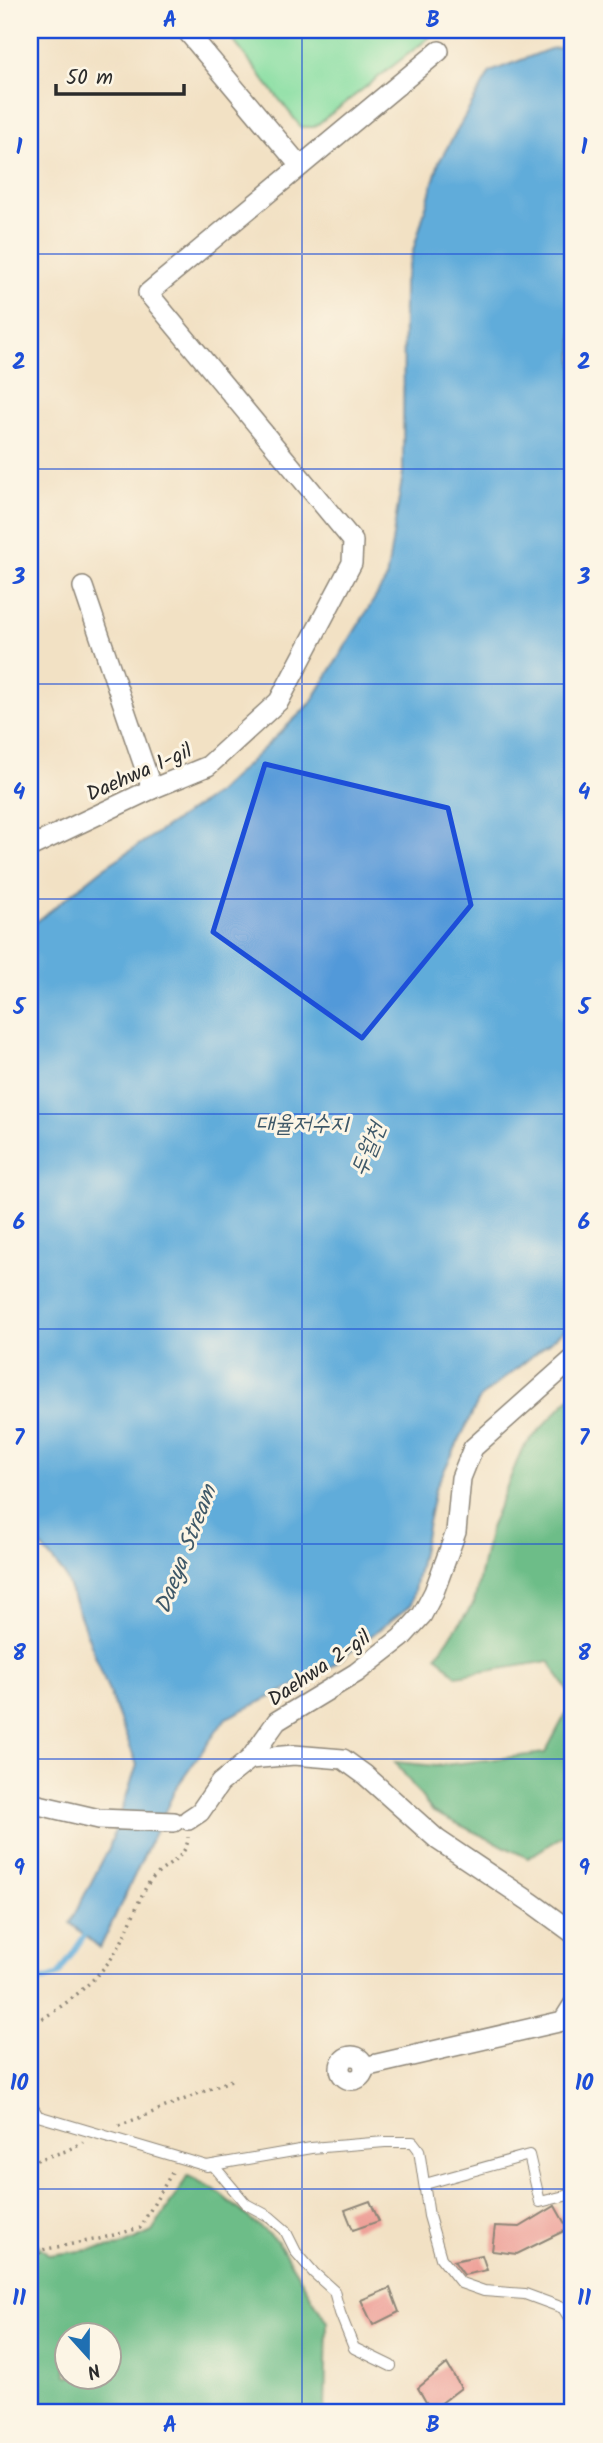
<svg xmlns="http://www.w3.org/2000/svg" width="603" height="2443" viewBox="0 0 603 2443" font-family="Kalam,'Poor Story',sans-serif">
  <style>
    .green { fill: #87dea2; stroke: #598466; stroke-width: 2 }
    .forest { fill: #6dbd88; stroke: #4c745a; stroke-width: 2; fill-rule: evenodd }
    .water { fill: #61acda; stroke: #466c82; stroke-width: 2 }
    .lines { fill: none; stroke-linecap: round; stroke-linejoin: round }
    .stream { stroke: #61acda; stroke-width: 5 }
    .building { fill: #ed9d95 }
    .lane-casing { stroke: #8e8678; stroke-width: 12 }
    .street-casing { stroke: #8e8678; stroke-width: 22 }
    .path { stroke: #8e8678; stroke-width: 3.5; stroke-dasharray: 2 5; stroke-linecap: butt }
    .lane { stroke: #fff; stroke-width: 10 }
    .street { stroke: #fff; stroke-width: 19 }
    .marked { fill: #1d4ed8; fill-opacity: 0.2; stroke: #1d4ed8; stroke-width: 5; stroke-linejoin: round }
    .grid { fill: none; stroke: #1d4ed8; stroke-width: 2; stroke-opacity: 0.55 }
    .labels { text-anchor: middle; stroke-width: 6; stroke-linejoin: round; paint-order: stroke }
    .street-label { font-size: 21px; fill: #2b2b2b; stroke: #fcf5e5 }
    .water-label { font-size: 23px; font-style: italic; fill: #3e5868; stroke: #fcf5e5 }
    .neatline { fill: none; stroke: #1d4ed8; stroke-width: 2.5 }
    .grid-label { font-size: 23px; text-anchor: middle; font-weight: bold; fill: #1d4ed8 }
  </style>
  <rect width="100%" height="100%" fill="#fcf5e5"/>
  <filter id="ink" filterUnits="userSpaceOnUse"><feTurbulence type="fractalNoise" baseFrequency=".0143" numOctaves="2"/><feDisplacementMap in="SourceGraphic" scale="14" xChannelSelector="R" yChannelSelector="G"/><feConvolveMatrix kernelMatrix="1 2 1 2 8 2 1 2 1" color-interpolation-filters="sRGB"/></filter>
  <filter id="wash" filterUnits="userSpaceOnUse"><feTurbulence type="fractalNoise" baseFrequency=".00686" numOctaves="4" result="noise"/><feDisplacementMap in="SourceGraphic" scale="28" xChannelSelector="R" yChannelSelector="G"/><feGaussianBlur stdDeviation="1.57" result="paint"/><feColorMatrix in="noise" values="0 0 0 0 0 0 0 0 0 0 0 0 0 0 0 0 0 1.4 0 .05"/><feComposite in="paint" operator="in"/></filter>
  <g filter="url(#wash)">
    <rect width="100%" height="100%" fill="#f2e1c4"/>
    <!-- green -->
    <polygon class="green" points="225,30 424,30 430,37 314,127 301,127"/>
    <!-- forest -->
    <g class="forest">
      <polygon points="573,1394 573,1699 549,1661 456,1676 437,1655 474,1603 490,1528 522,1449"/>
      <polygon points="573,1700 573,1829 528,1858 433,1812 395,1762 436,1766 545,1753"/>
      <path d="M188,2176L213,2188L278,2242L327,2322L325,2411L323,2413H30V2244H37L49,2255L121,2246L152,2232ZM66,2334H108V2376H66Z"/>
    </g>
    <!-- water -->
    <polygon class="water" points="573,46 573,1319 567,1328 480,1398 435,1489 411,1605 324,1672 226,1718 176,1788 100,1948 70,1923 109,1848 137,1765 64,1574 30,1533 30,927 101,870 217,793 310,704 386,580 403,473 404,282 439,162 490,72 550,49"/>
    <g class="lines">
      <!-- stream -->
      <polyline class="stream" points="30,1984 58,1975 88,1930"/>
    </g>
    <g id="blocks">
      <!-- building -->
      <g class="building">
        <polygon points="370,2201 379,2221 353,2230 345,2210"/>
        <polygon points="555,2206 568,2229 517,2254 492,2251 495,2226 520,2227"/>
        <polygon points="482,2255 487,2270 464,2275 454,2261"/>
        <polygon points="390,2288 399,2312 373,2325 361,2300"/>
        <polygon points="447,2364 461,2388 431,2411 418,2388"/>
      </g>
    </g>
  </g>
  <g filter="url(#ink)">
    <use href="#blocks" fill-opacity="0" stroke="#8e8678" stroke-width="2"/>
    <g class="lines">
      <!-- lane casing -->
      <g class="lane-casing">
        <g id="lane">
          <polyline points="30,2103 38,2116 207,2166 311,2148 385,2142 413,2142 419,2150 429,2216 441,2258 461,2283 484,2291 525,2294 563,2308 573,2324"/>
          <polyline points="213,2165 246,2204 270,2217 285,2230 296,2252 314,2273 334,2291 340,2313 354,2348 391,2366"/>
          <polyline points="425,2184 529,2155 540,2202 573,2194"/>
        </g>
      </g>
      <!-- street casing -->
      <g class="street-casing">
        <g id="street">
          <polyline points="186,30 300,166"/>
          <polyline points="83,587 152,789"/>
          <polyline points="30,847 152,789 208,766 279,701 352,563 353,541 148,293 439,51"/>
          <polyline points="250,1759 294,1755 343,1759 365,1775 438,1840 532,1903 573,1933"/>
          <polyline points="30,1803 99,1819 174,1822"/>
          <polyline points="188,1820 200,1812 220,1783 250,1759 277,1721 356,1673 401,1638 422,1615 434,1592 456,1532 461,1478 473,1448 573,1359"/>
          <circle cx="352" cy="2068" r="12"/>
          <polyline points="364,2067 563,2021 573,2005"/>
        </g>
      </g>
      <!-- path -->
      <g class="path">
        <path d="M30,2025C60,2011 102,1977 118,1948C129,1930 139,1895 151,1880C163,1866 188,1858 188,1837"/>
        <polyline points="119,2126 234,2079"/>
        <polyline points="30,2162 66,2151 83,2142"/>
        <polyline points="30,2273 41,2250 99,2239 140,2228 174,2169"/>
      </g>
      <!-- lane -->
      <use href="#lane" class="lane"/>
      <!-- street -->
      <use href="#street" class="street"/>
    </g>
  </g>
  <!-- marked area -->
  <path class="marked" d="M265,764L448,808L471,905L362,1038L213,932Z"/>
  <!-- grid -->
  <path class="grid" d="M302,30V2413M30,254H573M30,469H573M30,684H573M30,899H573M30,1114H573M30,1329H573M30,1544H573M30,1759H573M30,1974H573M30,2189H573"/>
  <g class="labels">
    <!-- street labels -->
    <g class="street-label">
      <text transform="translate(139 772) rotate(-24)" y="7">Daehwa 1-gil</text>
      <text transform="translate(319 1668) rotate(-34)" y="7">Daehwa 2-gil</text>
    </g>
    <!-- water labels -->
    <g class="water-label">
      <text x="302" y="1131">대율저수지</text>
      <text transform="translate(367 1149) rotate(-68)" y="8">두월천</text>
      <text transform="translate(185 1549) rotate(-69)" y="8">Daeya Stream</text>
    </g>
  </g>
  <!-- margin -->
  <rect width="603" height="2443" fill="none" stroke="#fcf5e5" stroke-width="77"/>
  <!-- north arrow -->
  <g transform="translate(88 2356) rotate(159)"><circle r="33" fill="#fcf5e5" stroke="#a8a49b" stroke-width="2"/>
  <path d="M0-5L12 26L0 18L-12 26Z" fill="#1f6fb2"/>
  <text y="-10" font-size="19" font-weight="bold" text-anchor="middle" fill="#2b2b2b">N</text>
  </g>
  <!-- scale -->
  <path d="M56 84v10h128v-10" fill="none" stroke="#2b2b2b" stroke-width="3.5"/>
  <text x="66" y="84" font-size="21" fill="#2b2b2b" stroke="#fcf5e5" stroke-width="5" paint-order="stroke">50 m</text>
  <rect x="38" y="38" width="526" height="2366" class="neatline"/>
  <g class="grid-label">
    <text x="170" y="27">A</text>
    <text x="433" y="27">B</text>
    <text x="19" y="154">1</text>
    <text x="584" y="154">1</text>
    <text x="19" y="369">2</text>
    <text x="584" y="369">2</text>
    <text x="19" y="584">3</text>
    <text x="584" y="584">3</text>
    <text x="19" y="799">4</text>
    <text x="584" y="799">4</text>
    <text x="19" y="1014">5</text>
    <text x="584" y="1014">5</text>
    <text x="19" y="1229">6</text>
    <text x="584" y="1229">6</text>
    <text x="19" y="1445">7</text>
    <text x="584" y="1445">7</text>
    <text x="19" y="1660">8</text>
    <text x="584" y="1660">8</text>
    <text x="19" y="1875">9</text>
    <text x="584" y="1875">9</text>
    <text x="19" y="2090">10</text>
    <text x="584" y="2090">10</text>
    <text x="19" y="2305">11</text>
    <text x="584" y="2305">11</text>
    <text x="170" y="2432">A</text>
    <text x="433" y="2432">B</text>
  </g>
</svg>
